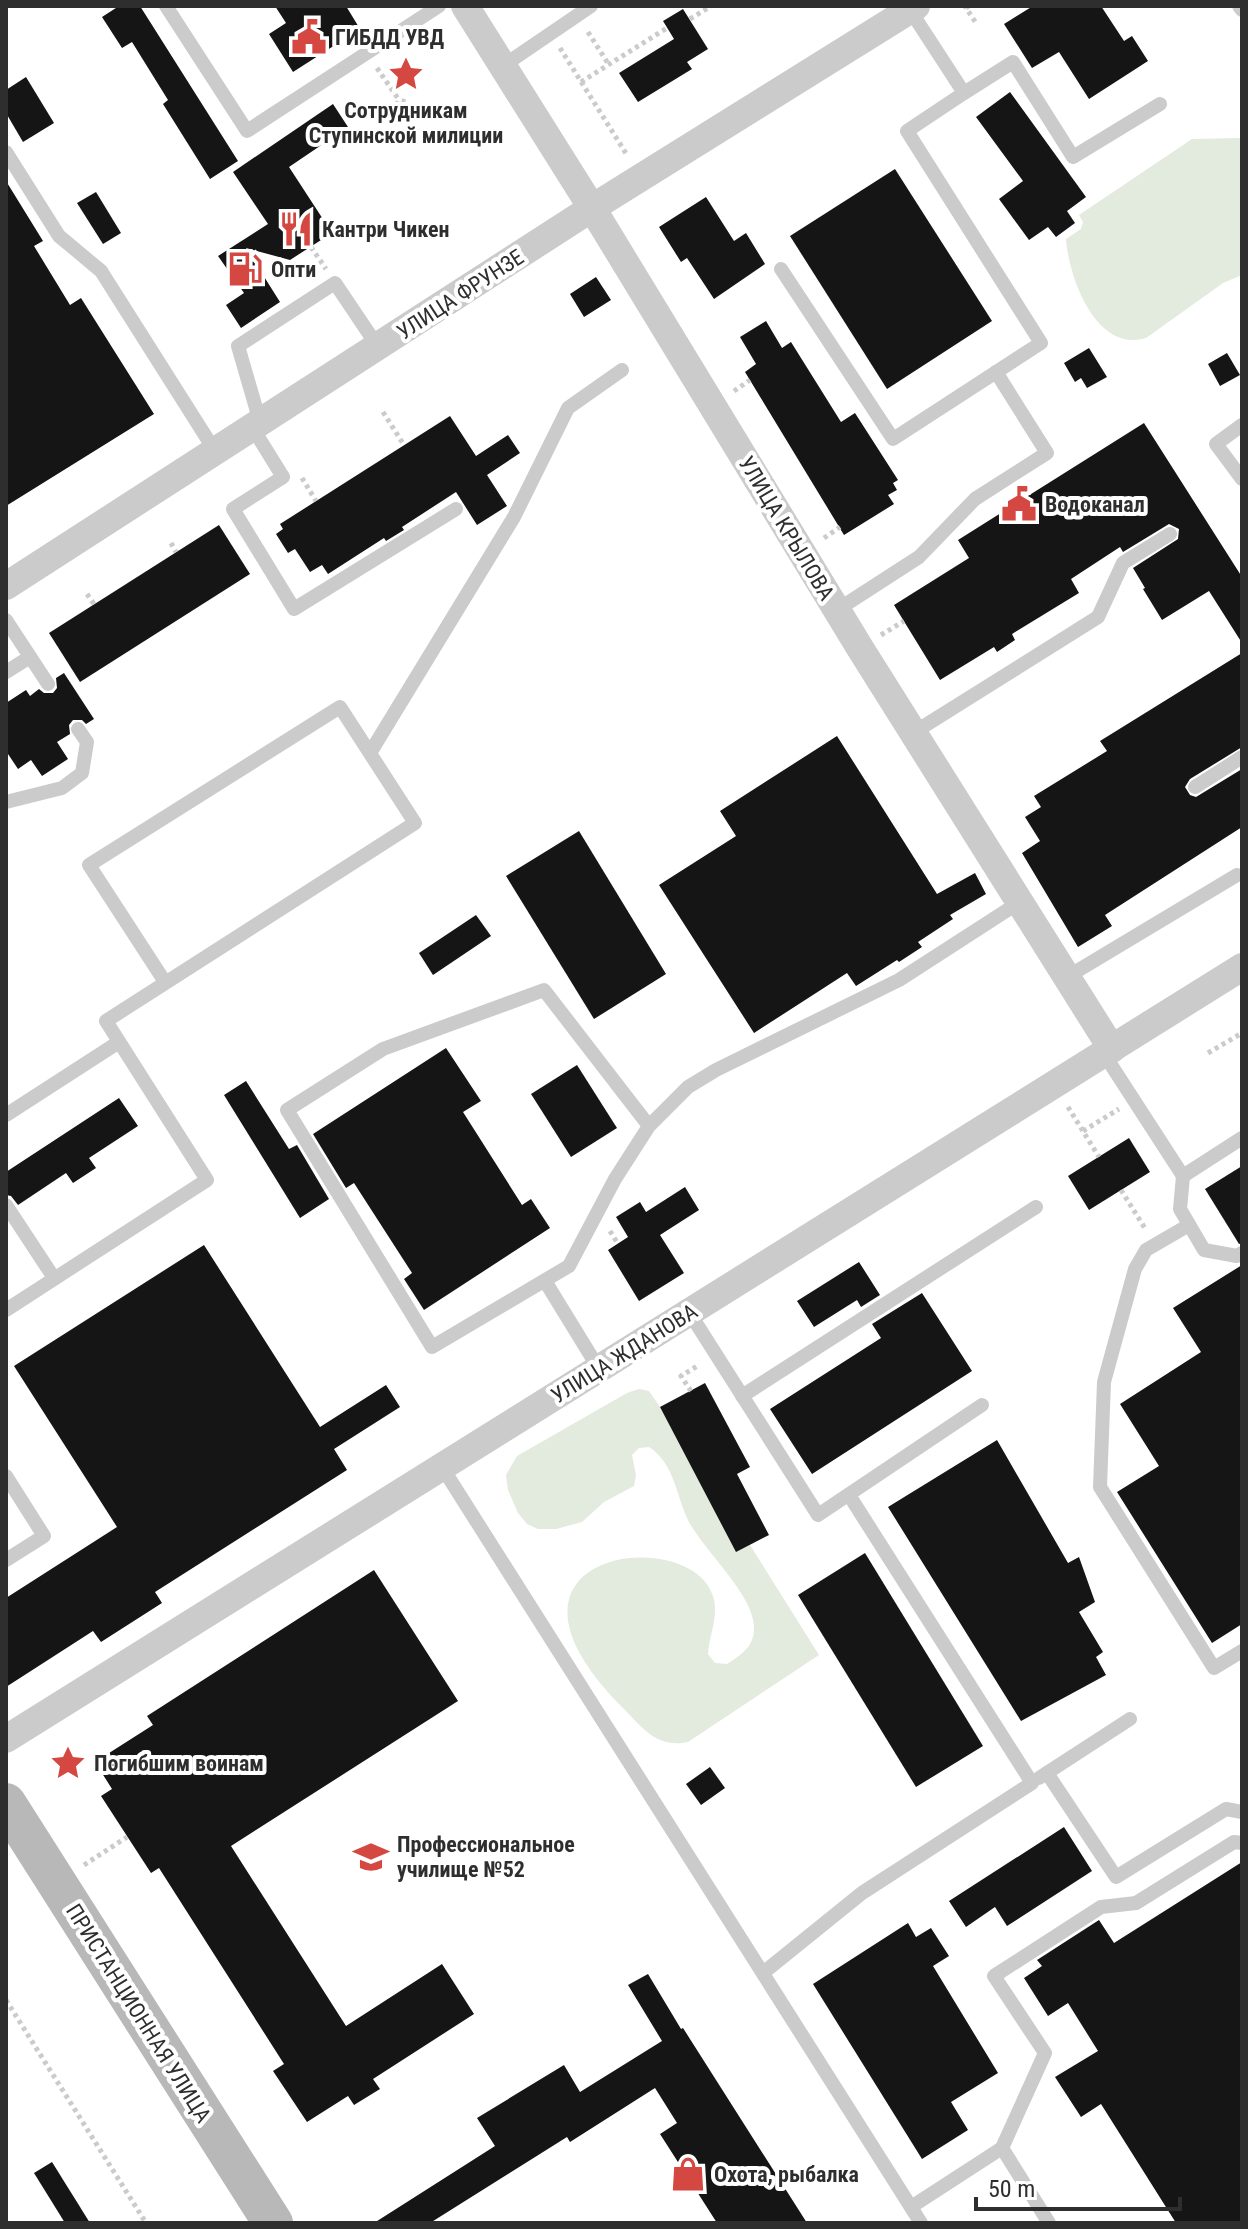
<svg xmlns="http://www.w3.org/2000/svg" width="1248" height="2229" viewBox="0 0 1248 2229" font-family="'Roboto Condensed',sans-serif">
  <style>
    .green { fill: #e3eade }
    .building { fill: #151515 }
    .lines { fill: none; stroke-linecap: round; stroke-linejoin: round }
    .path { stroke: #cbcbcb; stroke-width: 5; stroke-dasharray: 4 4; stroke-linecap: butt }
    .service { stroke: #cbcbcb; stroke-width: 14 }
    .minor { stroke: #cbcbcb; stroke-width: 28 }
    .secondary { stroke: #b8b8b8; stroke-width: 40 }
    .labels { text-anchor: middle; stroke-width: 8; stroke-linejoin: round; paint-order: stroke }
    .poi-label { font-size: 22px; font-weight: bold; fill: #2e2e2e; stroke: #fff; text-anchor: start }
    .street-label { font-size: 22px; fill: #2e2e2e; stroke: #fff }
  </style>
  <rect width="100%" height="100%" fill="#fff"/>
  <!-- green -->
  <g class="green">
    <path d="M1242,138V275L1223,283L1146,338C1096,353 1069,278 1066,239L1081,229L1083,222L1079,215L1192,139Z"/>
    <path d="M639,1389L649,1391L660,1407L736,1551L750,1545L819,1655L688,1742C657,1749 642,1727 622,1707C464,1548 698,1522 714,1600C718,1619 709,1636 708,1654L715,1663L727,1664C742,1654 755,1646 754,1626C752,1593 706,1553 689,1522C676,1496 675,1464 649,1447L639,1448L632,1455L636,1475L634,1486L604,1502L582,1522L556,1529H538L527,1524L518,1513L508,1490L506,1475L517,1456L627,1393Z"/>
  </g>
  <!-- building -->
  <g class="building">
    <polygon points="119,6 140,6 238,161 210,179 163,104 168,100 132,42 122,48 102,17"/>
    <polygon points="275,6 346,6 360,29 293,72 269,34 286,23"/>
    <polygon points="1033,6 1101,6 1124,41 1132,36 1148,61 1089,99 1059,52 1032,68 1004,24"/>
    <polygon points="683,9 708,49 687,62 692,69 638,102 619,73 674,39 663,21"/>
    <polygon points="26,77 54,123 23,142 6,113 6,90"/>
    <polygon points="1010,92 1086,197 1067,211 1075,223 1056,237 1048,227 1029,240 999,199 1023,181 976,117"/>
    <polygon points="333,104 348,127 289,167 332,233 290,260 246,248 280,302 241,328 226,305 244,293 218,256 268,224 233,172"/>
    <polygon points="895,169 992,321 887,389 790,236"/>
    <polygon points="6,181 43,241 34,246 70,305 81,298 154,414 6,506"/>
    <polygon points="96,192 121,233 103,244 77,203"/>
    <polygon points="706,197 734,241 746,233 765,264 714,299 687,258 681,262 659,227"/>
    <polygon points="596,277 611,300 584,317 570,294"/>
    <polygon points="766,321 782,348 791,342 841,422 855,413 898,480 893,483 897,490 888,495 894,504 844,535 745,372 756,364 740,337"/>
    <polygon points="1089,348 1107,377 1087,388 1081,378 1075,382 1064,363"/>
    <polygon points="1227,353 1240,375 1220,386 1208,364"/>
    <polygon points="450,416 476,456 508,435 520,453 487,475 507,506 477,525 456,492 402,527 404,530 386,541 384,538 328,574 322,565 310,572 295,549 288,553 276,534 283,529 280,524"/>
    <polygon points="1144,423 1242,577 1242,643 1209,591 1162,620 1143,589 1145,588 1133,568 1178,539 1179,529 1169,524 1123,552 1120,547 1071,579 1079,593 1012,634 1015,640 997,652 994,647 940,680 894,605 969,558 958,540"/>
    <polygon points="219,525 250,574 80,682 49,633"/>
    <polygon points="1242,653 1242,747 1190,779 1185,787 1190,795 1196,797 1242,769 1242,827 1105,915 1112,926 1078,947 1022,853 1040,841 1025,817 1041,807 1034,796 1107,751 1100,741"/>
    <polygon points="64,673 94,719 86,724 82,720 73,720 69,725 70,734 57,742 68,759 42,776 31,760 18,769 6,751 6,703 26,690 30,696 39,689 44,693 53,693 57,688 56,678"/>
    <polygon points="837,736 937,894 975,873 986,894 950,915 953,919 918,942 922,947 899,962 897,960 856,986 847,973 754,1033 659,885 736,836 720,811"/>
    <polygon points="579,831 666,974 594,1019 506,876"/>
    <polygon points="476,915 491,936 433,975 419,953"/>
    <polygon points="446,1048 481,1101 463,1112 522,1205 531,1199 550,1228 424,1310 404,1279 412,1273 354,1183 346,1188 313,1134"/>
    <polygon points="577,1065 617,1128 571,1157 531,1094"/>
    <polygon points="246,1081 289,1149 297,1145 329,1199 300,1218 224,1095"/>
    <polygon points="119,1098 138,1126 89,1158 96,1168 73,1183 66,1173 18,1205 11,1196 6,1195 6,1172"/>
    <polygon points="1129,1138 1150,1172 1089,1210 1068,1176"/>
    <polygon points="1242,1166 1242,1243 1239,1244 1205,1189"/>
    <polygon points="685,1187 699,1210 660,1235 684,1273 639,1301 608,1250 628,1237 616,1217 640,1202 646,1212"/>
    <polygon points="204,1245 320,1427 386,1385 400,1407 334,1449 347,1470 155,1592 162,1603 101,1642 93,1631 6,1687 6,1598 117,1527 14,1366"/>
    <polygon points="859,1262 880,1295 861,1307 857,1300 814,1327 797,1301"/>
    <polygon points="1242,1265 1242,1624 1212,1643 1117,1492 1159,1466 1120,1404 1201,1352 1173,1308"/>
    <polygon points="922,1293 972,1371 812,1474 770,1409 881,1338 872,1324"/>
    <polygon points="705,1383 750,1467 737,1474 769,1535 736,1552 660,1407"/>
    <polygon points="997,1440 1068,1563 1079,1557 1095,1602 1079,1612 1103,1652 1096,1657 1106,1675 1021,1721 888,1507"/>
    <polygon points="865,1553 983,1746 916,1787 798,1595"/>
    <polygon points="374,1570 458,1701 231,1846 346,2026 442,1964 474,2014 373,2079 380,2089 354,2105 348,2096 307,2122 273,2071 284,2064 159,1868 151,1873 101,1796 112,1789 95,1762 153,1725 147,1716"/>
    <polygon points="710,1767 725,1788 701,1805 686,1784"/>
    <polygon points="1064,1827 1092,1871 1007,1926 995,1907 966,1927 949,1901"/>
    <polygon points="1242,1862 1242,2223 1176,2223 1101,2104 1081,2117 1055,2077 1098,2051 1068,2003 1048,2016 1024,1978 1042,1966 1037,1960 1099,1920 1114,1943"/>
    <polygon points="908,1923 916,1937 931,1928 949,1956 933,1966 998,2073 951,2102 968,2130 922,2159 813,1984"/>
    <polygon points="648,1974 681,2029 683,2028 807,2223 717,2223 660,2134 677,2123 655,2088 570,2142 567,2137 430,2223 374,2223 495,2146 477,2118 564,2065 580,2092 662,2041 628,1985"/>
    <polygon points="52,2162 90,2223 65,2223 34,2173"/>
  </g>
  <g class="lines">
    <!-- path -->
    <g class="path">
      <polyline points="969,6 966,8 976,23"/>
      <polyline points="690,19 711,6"/>
      <polyline points="588,32 609,65"/>
      <polyline points="560,48 627,155"/>
      <polyline points="377,68 399,100"/>
      <polyline points="581,82 667,28"/>
      <polyline points="393,112 399,100 409,103"/>
      <polyline points="311,247 326,269"/>
      <polyline points="734,391 750,380"/>
      <polyline points="383,412 404,445"/>
      <polyline points="302,478 316,501"/>
      <polyline points="824,538 840,527"/>
      <polyline points="171,543 176,552"/>
      <polyline points="87,594 94,604"/>
      <polyline points="881,635 904,621"/>
      <polyline points="1208,1053 1242,1033"/>
      <polyline points="1068,1107 1099,1157"/>
      <polyline points="1083,1131 1119,1109"/>
      <polyline points="1121,1190 1146,1230"/>
      <polyline points="610,1231 618,1244"/>
      <polyline points="691,1391 681,1376 699,1365"/>
      <polyline points="84,1865 127,1837"/>
      <polyline points="6,2000 146,2223"/>
    </g>
    <!-- service -->
    <g class="service">
      <polyline points="166,6 247,131 439,6"/>
      <polyline points="1239,6 1242,10"/>
      <polyline points="503,66 591,6"/>
      <polyline points="964,93 1013,62 1073,157 1160,104"/>
      <polyline points="6,152 59,236 101,271 215,451"/>
      <polyline points="781,269 893,439 1041,343 907,131 964,93 910,10"/>
      <polyline points="260,422 238,346 335,283 378,347"/>
      <polyline points="1242,425 1216,444 1242,479"/>
      <polyline points="252,427 283,477 233,509 294,609 456,509"/>
      <polyline points="837,610 919,557 975,499 1047,453 996,372"/>
      <polyline points="6,620 48,684"/>
      <polyline points="6,672 30,657"/>
      <polyline points="913,733 1098,617 1123,563 1170,534"/>
      <polyline points="370,753 514,517 568,408 622,370"/>
      <polyline points="1195,787 1242,757"/>
      <polyline points="6,802 62,788 82,773 87,742 78,729"/>
      <polyline points="1067,977 1237,875"/>
      <polyline points="1104,1054 1183,1176 1242,1138"/>
      <polyline points="6,1115 119,1042"/>
      <polyline points="649,1126 544,990 383,1049 287,1110 432,1347 569,1266 615,1179 649,1126 688,1087 716,1070 899,980 1020,902"/>
      <polyline points="1183,1176 1180,1209 1204,1250 1237,1256 1242,1253"/>
      <polyline points="6,1205 54,1278"/>
      <polyline points="1189,1225 1146,1250 1135,1269 1104,1382 1100,1487 1214,1668 1242,1651"/>
      <polyline points="545,1281 599,1369"/>
      <polyline points="6,1310 207,1180 106,1021 415,823 340,707 89,865 165,982"/>
      <polyline points="689,1312 818,1515 982,1405"/>
      <polyline points="742,1396 1036,1207"/>
      <polyline points="442,1467 921,2223"/>
      <polyline points="6,1476 44,1536 6,1560"/>
      <polyline points="1047,1773 1116,1877 1226,1809 1242,1812"/>
      <polyline points="1039,1778 1130,1719"/>
      <polyline points="763,1973 862,1893 1032,1783 849,1495"/>
      <polyline points="1002,2148 1045,2053 994,1976 1101,1907 1136,1903 1234,1842 1242,1843"/>
      <polyline points="911,2207 1002,2148 1049,2223"/>
    </g>
    <!-- minor -->
    <g class="minor">
      <polyline points="465,6 592,208 860,648 1112,1049"/>
      <polyline points="6,586 592,208 916,6"/>
      <polyline points="6,1739 1242,967"/>
    </g>
    <!-- secondary -->
    <polyline class="secondary" points="6,1803 273,2223"/>
  </g>
  <!-- icons -->
  <defs>
    <g id="civic-bare" transform="scale(2.76)"><path d="M-.6-6.5H3V-4.5H.6V-3L4-1V1h2V6H-6V1h2V-1L-.6-3ZM-1.2 2.5V6h2.4V2.5Z" fill="#d54741" stroke="#fff" stroke-width="2.5" paint-order="stroke"/></g>
    <g id="sight-bare" transform="scale(2.76)"><path d="M0-6L1.8-2.2L6-1.7L2.9 1.2L3.7 5.4L0 3.3L-3.7 5.4L-2.9 1.2L-6-1.7L-1.8-2.2Z" fill="#d54741" stroke="#fff" stroke-width="2.5" paint-order="stroke"/></g>
    <g id="restaurant-bare" transform="scale(2.76)"><path d="M-5-6h1v4h1v-4h1v4h1v-4h1v5L-1.5 .5V6h-2V.5L-5-1ZM5-6V6H3V1.5H1.5Q1.5-4 5-6Z" fill="#d54741" stroke="#fff" stroke-width="2.5" paint-order="stroke"/></g>
    <g id="fuel-bare" transform="scale(2.76)"><path d="M-5.5-6h7V0h2V4h1.3V-2.5L3-4.5l.8-.8L6-3V5H2.5V1h-1V6h-7ZM-4.2-4.7v3.2H.2V-4.7Z" fill="#d54741" stroke="#fff" stroke-width="2.5" paint-order="stroke"/></g>
    <g id="university-bare" transform="scale(2.76)"><path d="M0-5L7-2L0 1L-7-2ZM-4 1L0 2.5L4 1V4Q0 6-4 4Z" fill="#d54741" stroke="#fff" stroke-width="2.5" paint-order="stroke"/></g>
    <g id="shop-bare" transform="scale(2.76)"><path d="M-5-2.5h2.3a2.7 3.5 0 0 1 5.4 0H5L5.5 6h-11ZM-1.5-2.5h3a1.5 2.3 0 0 0-3 0Z" fill="#d54741" stroke="#fff" stroke-width="2.5" paint-order="stroke"/></g>
  </defs>
  <g fill-rule="evenodd">
    <use href="#civic-bare" x="309" y="37"/>
    <use href="#sight-bare" x="406" y="74"/>
    <use href="#restaurant-bare" x="296" y="229"/>
    <use href="#fuel-bare" x="245" y="269"/>
    <use href="#civic-bare" x="1019" y="504"/>
    <use href="#sight-bare" x="68" y="1763"/>
    <use href="#university-bare" x="371" y="1857"/>
    <use href="#shop-bare" x="688" y="2174"/>
  </g>
  <g class="labels">
    <!-- poi labels -->
    <g class="poi-label">
      <text x="335" y="45">ГИБДД УВД</text>
      <text x="406" y="118" text-anchor="middle">Сотрудникам<tspan x="406" dy="25">Ступинской милиции</tspan></text>
      <text x="322" y="237">Кантри Чикен</text>
      <text x="271" y="277">Опти</text>
      <text x="1045" y="512">Водоканал</text>
      <text x="94" y="1771">Погибшим воинам</text>
      <text x="397" y="1852">Профессиональное<tspan x="397" dy="25">училище №52</tspan></text>
      <text x="714" y="2182">Охота, рыбалка</text>
    </g>
    <!-- street labels -->
    <g class="street-label">
      <text transform="translate(460 294) rotate(-33)" y="8">УЛИЦА ФРУНЗЕ</text>
      <text transform="translate(787 528) rotate(59)" y="8">УЛИЦА КРЫЛОВА</text>
      <text transform="translate(624 1353) rotate(-32)" y="8">УЛИЦА ЖДАНОВА</text>
      <text transform="translate(139 2013) rotate(58)" y="8">ПРИСТАНЦИОННАЯ УЛИЦА</text>
    </g>
  </g>
  <!-- border -->
  <rect width="1248" height="2229" fill="none" stroke="#2e2e2e" stroke-width="16"/>
  <!-- scale -->
  <path d="M976 2197v12h204v-12" fill="none" stroke="#2e2e2e" stroke-width="4"/>
  <text x="988" y="2197" font-size="24" fill="#2e2e2e" stroke="#ffffff" stroke-width="6" paint-order="stroke">50 m</text>
</svg>
